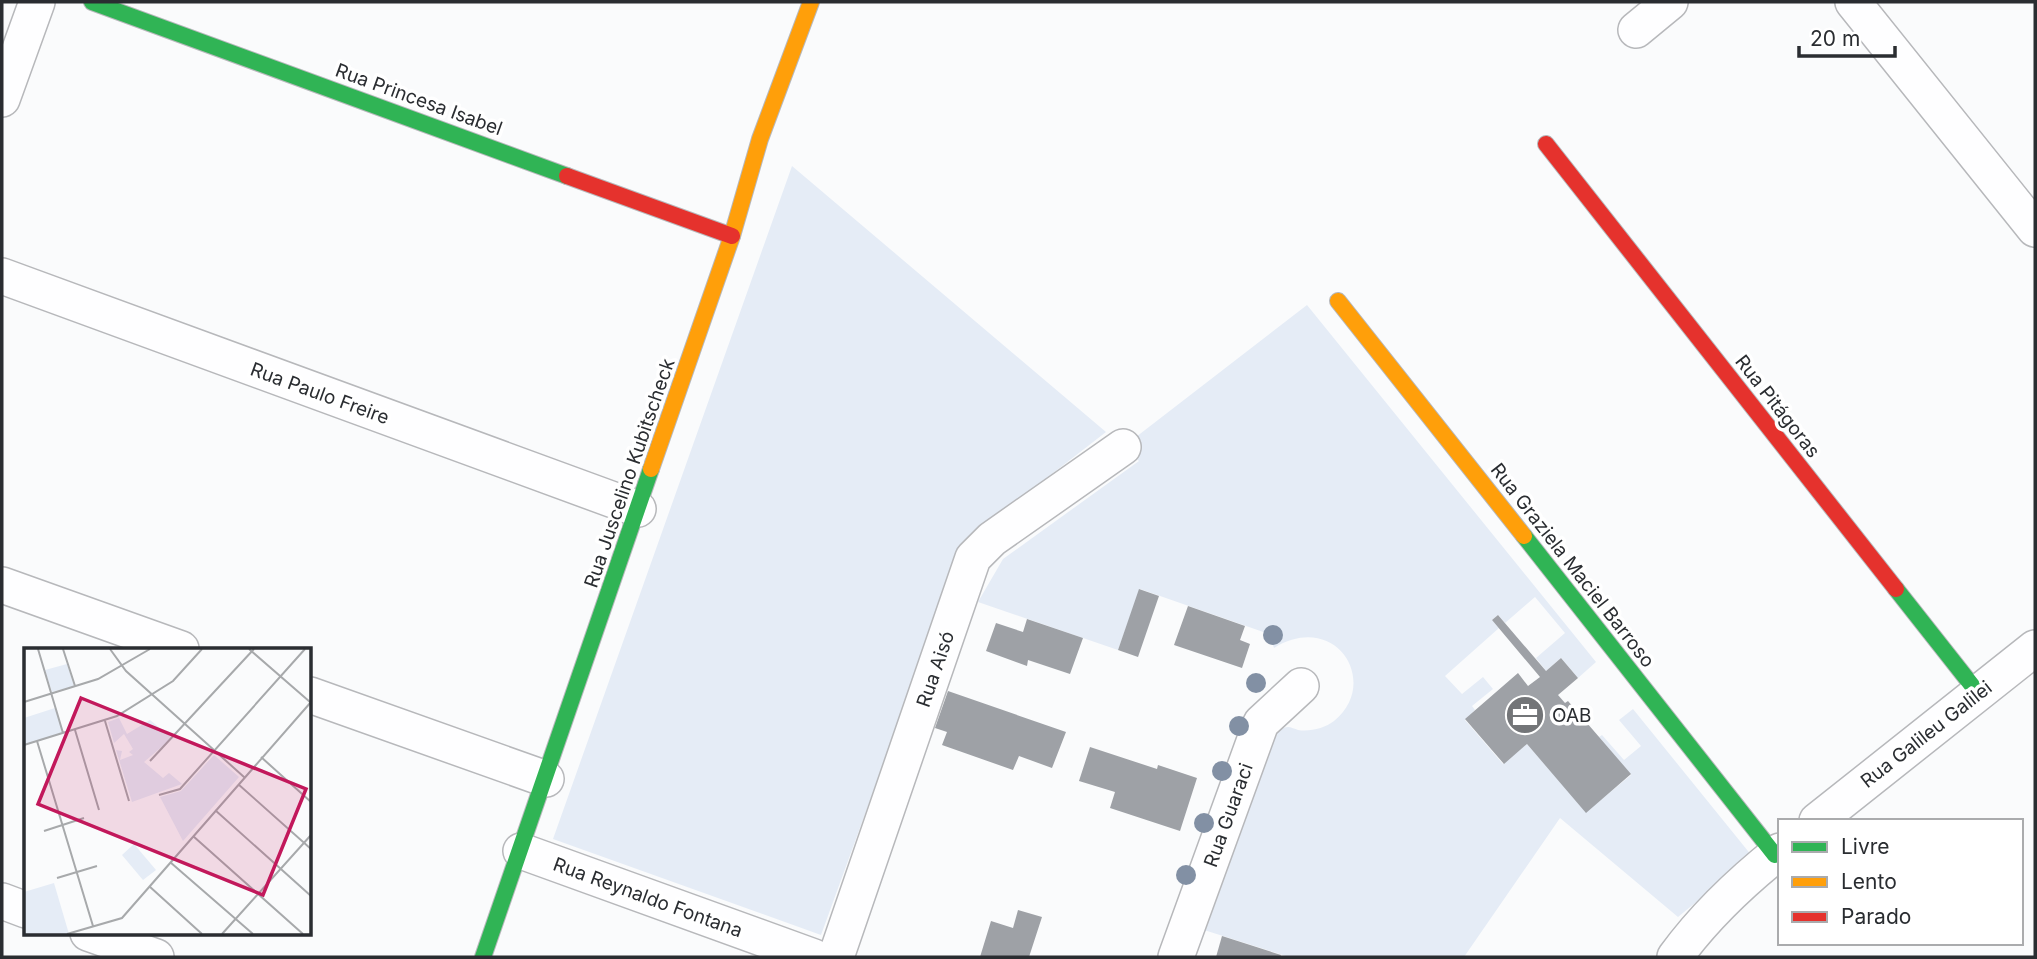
<svg xmlns="http://www.w3.org/2000/svg" width="2037" height="959" viewBox="0 0 2037 959" font-family="Inter,sans-serif">
  <style>
    .green { fill: #e5ecf6 }
    .building { fill: #9ea1a6 }
    .lines { fill: none; stroke-linecap: round; stroke-linejoin: round }
    .street-casing { stroke: #b7b8bb; stroke-width: 38 }
    .fast-casing { stroke: #b7b8bb; stroke-width: 18 }
    .slow-casing { stroke: #b7b8bb; stroke-width: 18 }
    .jam-casing { stroke: #b7b8bb; stroke-width: 18 }
    .street { stroke: #fefeff; stroke-width: 35 }
    .fast { stroke: #30b455; stroke-width: 16 }
    .slow { stroke: #ff9f0a; stroke-width: 16 }
    .jam { stroke: #e5322d; stroke-width: 16 }
    .tree { fill: #8290a4 }
    .labels { text-anchor: middle; stroke-width: 7; stroke-linejoin: round; paint-order: stroke }
    .street-label { font-size: 19px; fill: #2a2d31; stroke: #fff }
    .poi-label { font-size: 19px; fill: #2a2d31; stroke: #fff; text-anchor: start }
    .inset-road { fill: none; stroke: #a7a9ab; stroke-width: 2 }
    .view { fill: #c2185b; fill-opacity: 0.15; stroke: #c2185b; stroke-width: 3.5 }
    .inset-edge { fill: none; stroke: #2a2d31; stroke-width: 3.5 }
  </style>
  <rect width="100%" height="100%" fill="#fafbfc"/>
  <!-- green -->
  <g class="green">
    <polygon points="792,166 1106,432 964,542 821,935 553,839"/>
    <path d="M1307,305L1596,662L1578,678L1561,658L1546,671L1536,658L1565,633L1535,597L1505,623L1498,615L1492,620L1499,628L1445,676L1462,694L1483,677L1493,689L1472,706L1475,710L1465,720L1503,764L1527,744L1586,812L1631,775L1599,737L1602,735L1624,760L1641,746L1619,720L1633,709L1752,856L1678,917L1560,818L1464,957H1289L1204,930L1273,734C1277,732 1283,727 1288,727C1291,727 1295,729 1298,730C1310,732 1325,728 1334,721C1381,683 1336,610 1274,648L1269,634L1140,589L1118,650L978,602L1003,559L1139,461L1123,447Z"/>
  </g>
  <!-- building -->
  <g class="building">
    <polygon points="1139,589 1159,596 1138,657 1118,650"/>
    <polygon points="1188,606 1245,626 1240,640 1250,644 1242,668 1174,645"/>
    <polygon points="1498,615 1546,671 1561,658 1578,678 1558,695 1565,703 1568,701 1631,774 1586,813 1527,744 1504,764 1465,719 1518,673 1528,686 1540,677 1492,620"/>
    <polygon points="1027,619 1083,638 1070,674 1028,660 1027,666 986,651 996,623 1023,632"/>
    <polygon points="948,691 1066,732 1052,768 1019,756 1013,770 942,745 947,732 935,728"/>
    <polygon points="1090,747 1157,769 1158,765 1197,778 1180,831 1110,808 1115,792 1079,781"/>
    <polygon points="1018,910 1042,917 1029,957 980,957 991,921 1013,928"/>
    <polygon points="1222,936 1281,955 1280,957 1216,957"/>
  </g>
  <g class="lines">
    <!-- street casing -->
    <g class="street-casing">
      <g id="street">
        <polyline points="1853,2 2035,229"/>
        <polyline points="1636,30 1670,2"/>
        <polyline points="2,99 37,2"/>
        <polyline points="2,276 638,509"/>
        <polyline points="2,585 181,649"/>
        <polyline points="310,695 546,779"/>
        <polyline points="1817,821 2035,648"/>
        <polyline points="521,851 814,957"/>
        <polyline points="2,901 26,910"/>
        <polyline points="88,933 156,957"/>
        <polyline points="836,957 973,558 992,539 1123,447"/>
        <polyline points="1176,957 1261,723 1301,686"/>
        <path d="M1675,957C1704,917 1741,882 1780,851"/>
      </g>
    </g>
    <!-- fast casing -->
    <g class="fast-casing">
      <g id="fast">
        <polyline points="92,2 567,176"/>
        <polyline points="1524,536 1775,855"/>
        <polyline points="1896,589 1978,693"/>
        <polyline points="483,957 651,469"/>
      </g>
    </g>
    <!-- slow casing -->
    <g class="slow-casing">
      <g id="slow">
        <polyline points="1338,301 1524,536"/>
        <polyline points="651,469 732,236 760,139 811,2"/>
      </g>
    </g>
    <!-- jam casing -->
    <g class="jam-casing">
      <g id="jam">
        <polyline points="1546,144 1896,589"/>
        <polyline points="567,176 732,236"/>
      </g>
    </g>
    <!-- street -->
    <use href="#street" class="street"/>
    <!-- fast -->
    <use href="#fast" class="fast"/>
    <!-- slow -->
    <use href="#slow" class="slow"/>
    <!-- jam -->
    <use href="#jam" class="jam"/>
  </g>
  <!-- trees -->
  <g class="tree">
    <circle cx="1273" cy="635" r="10"/>
    <circle cx="1256" cy="683" r="10"/>
    <circle cx="1239" cy="726" r="10"/>
    <circle cx="1222" cy="771" r="10"/>
    <circle cx="1204" cy="823" r="10"/>
    <circle cx="1186" cy="875" r="10"/>
  </g>
  <!-- icons -->
  <defs>
    <g id="office-disc" transform="scale(2.0125)"><circle r="9.5" fill="#737578" stroke="#fff"/><path d="M-6-3h4V-5.5h4V-3h4V5H-6ZM-1-4.5V-3h2v-1.5ZM-6 0V1H6V0Z" fill="#fff"/></g>
  </defs>
  <g fill-rule="evenodd">
    <use href="#office-disc" x="1525" y="715"/>
  </g>
  <g class="labels">
    <!-- street labels -->
    <g class="street-label">
      <text transform="translate(419 99) rotate(20)" y="7">Rua Princesa Isabel</text>
      <text transform="translate(320 393) rotate(20)" y="7">Rua Paulo Freire</text>
      <text transform="translate(1778 406) rotate(52)" y="7">Rua Pitágoras</text>
      <text transform="translate(629 473) rotate(-71)" y="7">Rua Juscelino Kubitscheck</text>
      <text transform="translate(1573 565) rotate(52)" y="7">Rua Graziela Maciel Barroso</text>
      <text transform="translate(935 669) rotate(-71)" y="7">Rua Aisó</text>
      <text transform="translate(1926 734) rotate(-38)" y="7">Rua Galileu Galilei</text>
      <text transform="translate(1228 815) rotate(-70)" y="7">Rua Guaraci</text>
      <text transform="translate(648 897) rotate(20)" y="7">Rua Reynaldo Fontana</text>
    </g>
    <!-- poi labels -->
    <g class="poi-label">
      <text x="1552" y="722">OAB</text>
    </g>
  </g>
  <!-- overview -->
  <g transform="translate(24 648)">
    <rect width="287" height="287" fill="#fafbfc"/>
    <path d="M43,16L50,38L28,44L21,22ZM31,60L39,85L0,97V70ZM95,70L103,86L126,72L148,90L120,114L139,130L145,125L158,136L108,154L92,102L98,103L96,112L109,107L105,104L109,101L100,86L90,95L84,74ZM190,107L215,129L159,193L136,149L157,143ZM110,196L132,222L119,232L98,207ZM30,235L45,286H0V244Z" fill="#e5ecf6"/>
    <path class="inset-road" d="M14,1L39,85M39,1L51,38M86,1L102,23L220,129M225,1L286,54M0,54L74,31L126,1M81,73L105,153M51,82L75,162M13,93L69,278M0,97L93,68L149,33L178,1M237,109L287,154M126,113L230,1M214,136L287,201M135,147L156,141L281,1M191,162L287,248M20,183L60,170M169,188L279,286M146,214L229,286M33,230L73,218M125,238L178,286M43,286L98,270L287,54M198,286L287,187"/>
    <path class="view" d="M57,50L282,141L239,247L14,156Z"/>
    <rect width="287" height="287" class="inset-edge"/>
  </g>
  <!-- border -->
  <rect width="2037" height="959" fill="none" stroke="#2a2d31" stroke-width="7"/>
  <!-- legend -->
  <rect x="1778" y="819" width="245" height="126" fill="#ffffff" stroke="#aaabad" stroke-width="2"/>
  <rect x="1792" y="842" width="35" height="10" fill="#30b455" stroke="#aaabad" stroke-width="2"/>
  <text x="1841" y="854" font-size="21" fill="#2a2d31">Livre</text>
  <rect x="1792" y="877" width="35" height="10" fill="#ff9f0a" stroke="#aaabad" stroke-width="2"/>
  <text x="1841" y="889" font-size="21" fill="#2a2d31">Lento</text>
  <rect x="1792" y="912" width="35" height="10" fill="#e5322d" stroke="#aaabad" stroke-width="2"/>
  <text x="1841" y="924" font-size="21" fill="#2a2d31">Parado</text>
  <!-- scale -->
  <path d="M1799 46v10h96v-10" fill="none" stroke="#2a2d31" stroke-width="3.5"/>
  <text x="1810" y="46" font-size="21" fill="#2a2d31" stroke="#ffffff" stroke-width="5" paint-order="stroke">20 m</text>
</svg>
